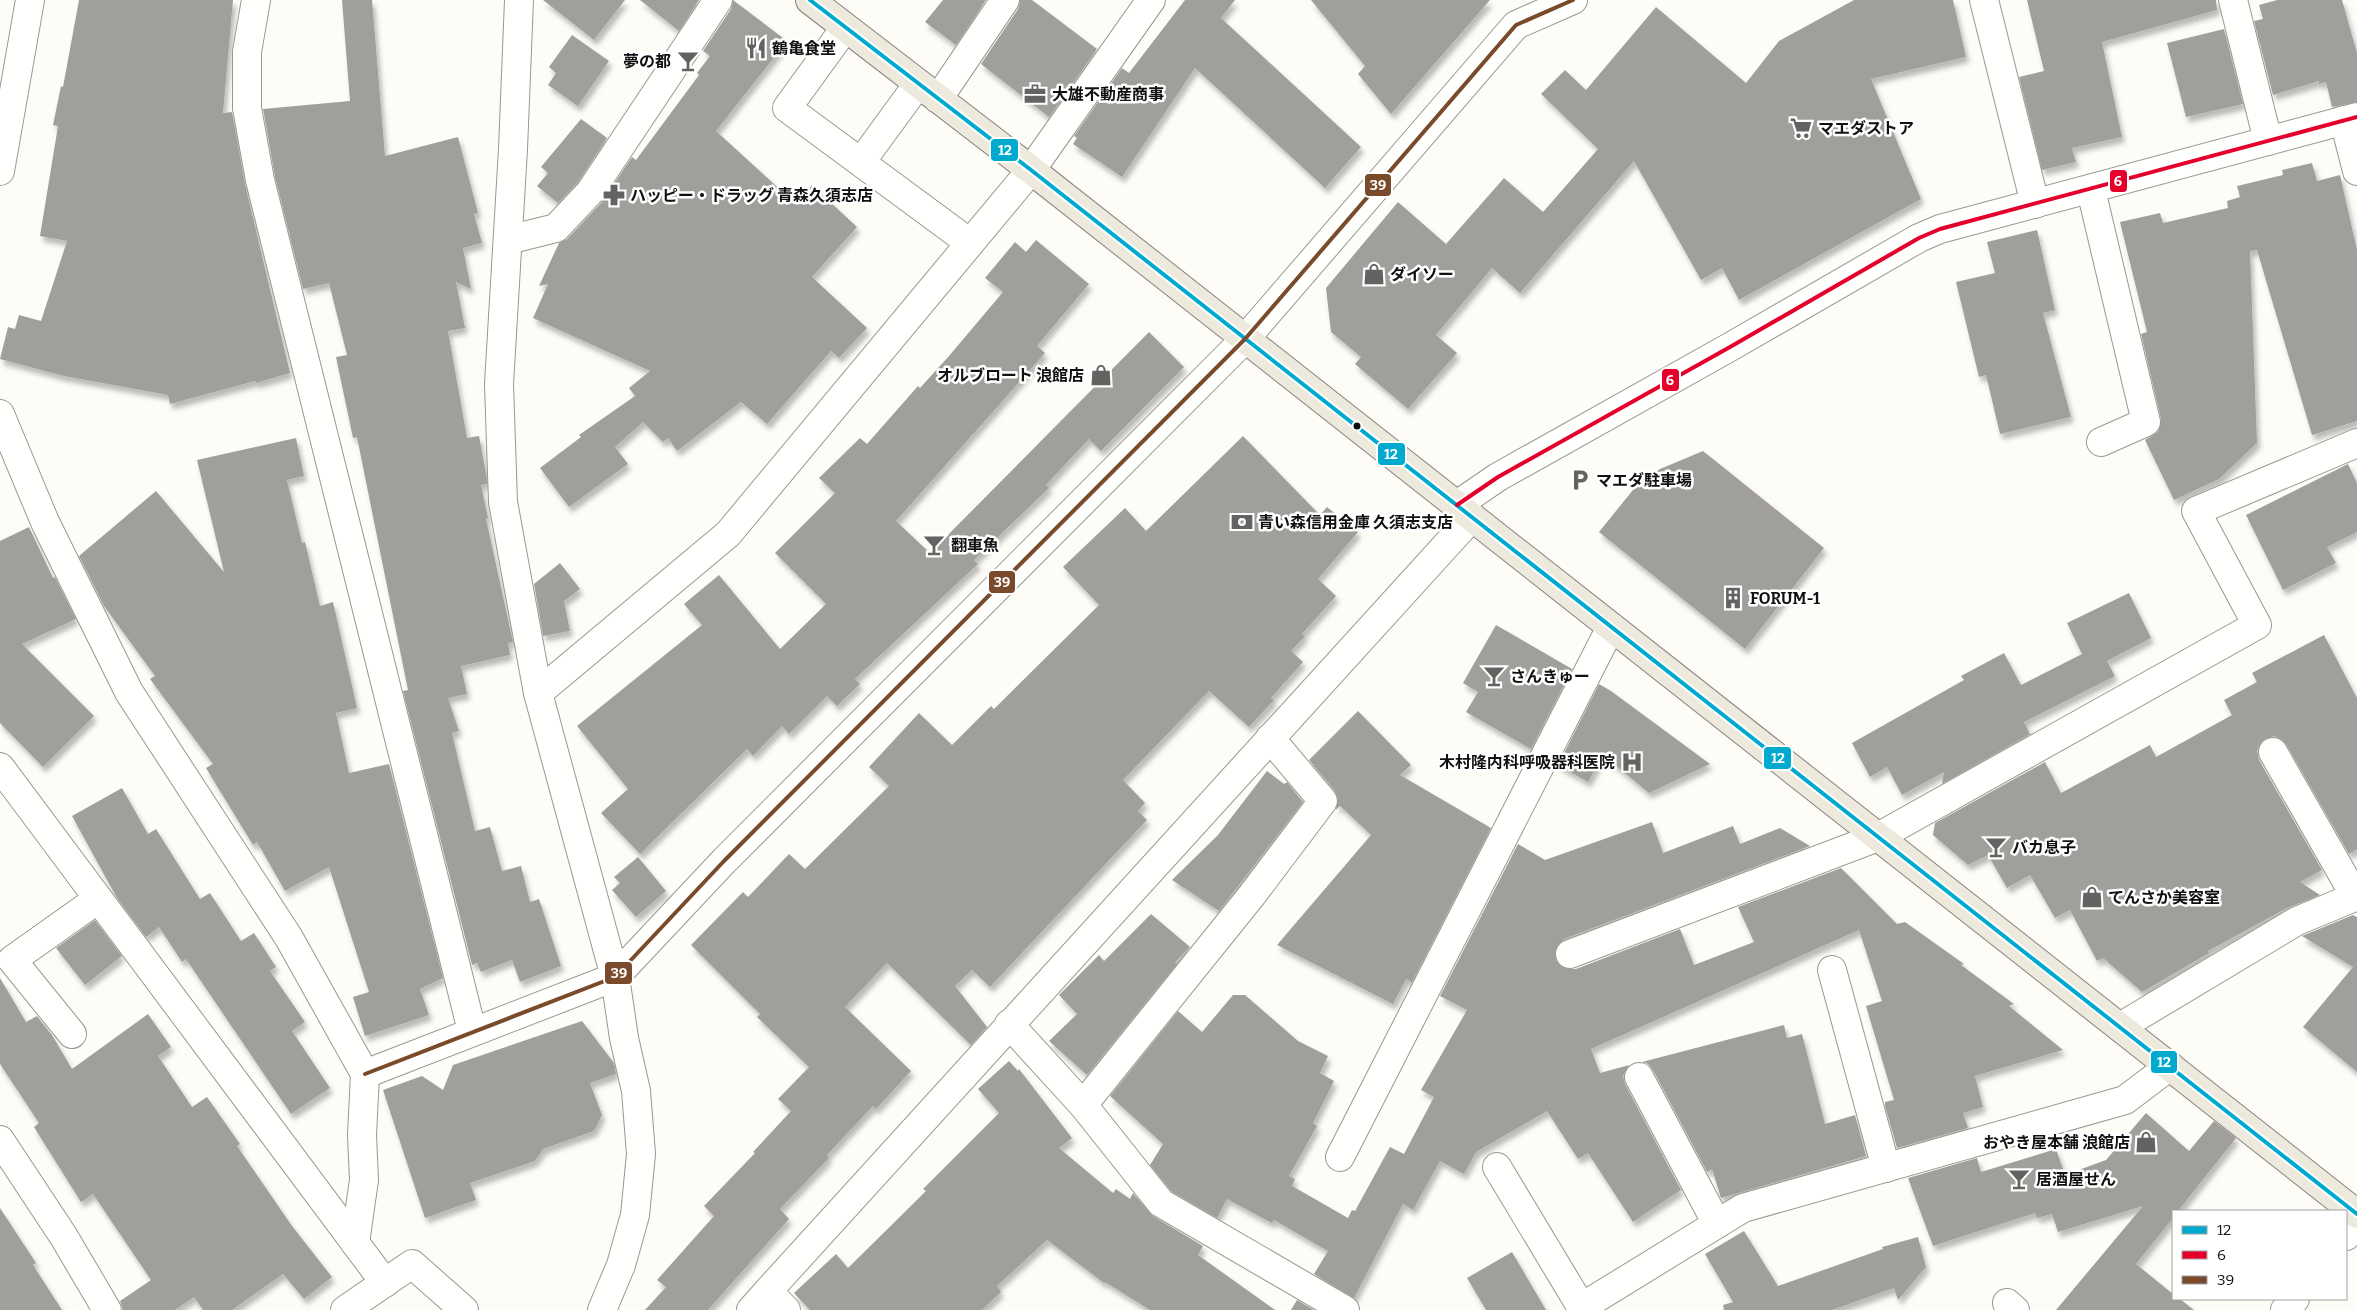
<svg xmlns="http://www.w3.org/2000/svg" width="2357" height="1310" viewBox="0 0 2357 1310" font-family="Bitter,'Noto Sans JP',serif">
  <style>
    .building { fill: #a19f9c; filter: url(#shadow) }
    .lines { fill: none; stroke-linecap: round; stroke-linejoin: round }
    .minor-casing { stroke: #979795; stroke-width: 30 }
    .major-casing { stroke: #858482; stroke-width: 30 }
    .minor { stroke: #fffffe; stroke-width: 28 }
    .major { stroke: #ede9dc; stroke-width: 28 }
    .bus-1-casing { stroke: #fff; stroke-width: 8 }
    .bus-2-casing { stroke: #fff; stroke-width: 8 }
    .bus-3-casing { stroke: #fff; stroke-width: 8 }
    .bus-1 { stroke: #00a9ce; stroke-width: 4 }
    .bus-2 { stroke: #e4002b; stroke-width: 4 }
    .bus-3 { stroke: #7a4b2a; stroke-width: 4 }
    .bus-dot { fill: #111; stroke: #fff; stroke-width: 2 }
    .labels { text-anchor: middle; stroke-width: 5; stroke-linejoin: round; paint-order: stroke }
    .poi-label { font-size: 16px; font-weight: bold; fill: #111; stroke: #fff; text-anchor: start }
    .line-badge { stroke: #fff; stroke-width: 2 }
    .badge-label { font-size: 14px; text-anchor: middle; font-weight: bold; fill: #fff }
  </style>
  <defs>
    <filter id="shadow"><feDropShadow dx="3" dy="5.5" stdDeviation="2.5" flood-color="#0004"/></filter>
  </defs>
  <rect width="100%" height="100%" fill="#fdfcf7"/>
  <!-- building -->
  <g class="building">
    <polygon points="79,0 233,0 223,113 232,112 245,184 290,373 256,383 255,381 170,404 168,395 64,376 0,359 8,327 15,329 19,315 41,321 67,241 40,236 58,126 53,125 61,86 63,87"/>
    <polygon points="342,0 372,0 385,156 458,137 478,213 474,214 482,243 463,248 471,289 456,282 465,328 448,331 467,438 479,436 487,479 487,484 481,485 488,518 486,519 513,642 508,643 510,655 461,666 467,694 448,698 459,731 452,733 475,831 490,827 502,871 521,866 530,902 539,899 561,966 520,982 512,960 481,972 477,963 472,965 403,691 408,690 357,437 353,438 336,357 347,355 329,283 303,289 275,177 263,109 350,101"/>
    <polygon points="543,0 625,0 594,40"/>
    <polygon points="640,0 699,0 679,31"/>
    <polygon points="733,0 787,41 716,131 796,204 812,185 857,227 812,277 867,328 839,358 831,351 767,424 741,402 677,451 668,438 663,442 643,422 615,447 628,464 569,507 540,468 581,437 579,435 635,396 629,388 650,371 533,318 548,284 539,286 559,243 567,239 601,203 632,157 636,160 699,75 697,73 710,56 703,51 731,9"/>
    <polygon points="943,0 986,0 956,45 925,22"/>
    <polygon points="1020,0 1032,0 1097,49 1049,117 981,64 1018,9"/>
    <polygon points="1185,0 1235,0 1221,18 1361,147 1325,188 1195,68 1122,177 1073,144 1077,138 1074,136 1122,68 1129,73"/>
    <polygon points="1311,0 1490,0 1391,114 1358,74 1365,66"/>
    <polygon points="1854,0 1953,0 1966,57 1871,79 1921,199 1739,300 1722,268 1701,280 1634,161 1520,293 1492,268 1436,335 1457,353 1408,409 1355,364 1361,357 1331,332 1326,288 1398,202 1446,244 1504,178 1543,212 1598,149 1541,94 1565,70 1586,90 1656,7 1746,83 1779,41"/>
    <polygon points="2027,0 2216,0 2217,10 2102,42 2122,137 2072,148 2076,162 2042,170 2019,77 2044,71"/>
    <polygon points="2277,0 2342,0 2357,53 2357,102 2332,107 2326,82 2319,84 2319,81 2273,95 2254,21 2263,19 2259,5"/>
    <polygon points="2224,29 2243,104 2186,117 2167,43"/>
    <polygon points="572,35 609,61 578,106 548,85 556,73 549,67"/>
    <polygon points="581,119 607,138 578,182 558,203 537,186 548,173 541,167"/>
    <polygon points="2312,163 2317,181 2340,175 2357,250 2357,421 2312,435 2257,250 2250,251 2257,443 2219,479 2174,500 2145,440 2158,432 2161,419 2141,334 2147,332 2120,222 2160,213 2163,223 2228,208 2227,201 2240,197 2237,186 2283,175 2282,170"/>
    <polygon points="2037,230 2055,310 2043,313 2071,417 2000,434 1986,375 1979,377 1956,282 1995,273 1987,242"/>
    <polygon points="1036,240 1089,284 1037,346 1045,353 896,521 930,553 1149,332 1184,367 1101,451 1089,439 1046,485 1049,488 974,560 978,564 855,679 860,684 837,706 827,696 789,734 782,726 753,756 747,749 640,854 601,813 628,789 577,726 702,625 684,604 719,575 780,649 826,604 775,553 835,493 819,478 860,438 867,444 918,386 920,388 949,356 1003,292 985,278 1015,242 1026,252"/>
    <polygon points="1243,436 1320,515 1327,507 1358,532 1318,579 1336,596 1302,634 1305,636 1291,651 1303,662 1271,698 1274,700 1249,727 1209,691 1123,780 1145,803 1138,811 1147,820 990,987 972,970 955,986 987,1027 971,1045 887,963 845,1007 911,1071 876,1109 873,1106 827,1155 829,1158 780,1209 789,1219 708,1310 645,1310 666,1287 657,1280 714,1216 704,1206 755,1153 753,1152 791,1111 778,1099 809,1067 757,1017 760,1014 691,945 743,892 748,897 789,854 805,869 889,786 869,767 919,713 952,745 991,706 994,709 1099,605 1063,567 1125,508 1146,531"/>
    <polygon points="296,438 304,476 287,480 302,543 305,542 320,606 333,602 357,708 336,713 349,773 389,764 443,978 420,989 429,1015 365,1036 353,997 369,992 329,867 285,891 257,842 253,845 206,768 213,764 150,679 155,676 104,606 79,556 156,491 224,572 197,460"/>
    <polygon points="1703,451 1824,548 1745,649 1599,532 1637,485 1660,469"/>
    <polygon points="2348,464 2357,483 2357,532 2327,547 2336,563 2283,590 2246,515"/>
    <polygon points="29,527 53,578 55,577 76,619 22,644 94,716 43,767 0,723 0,541"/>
    <polygon points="560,563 580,589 564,601 570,631 543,636 534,584"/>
    <polygon points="2129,593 2151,638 2107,661 2115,676 2024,722 2030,734 1942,784 1944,772 1902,795 1887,767 1870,777 1852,743 1964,680 1961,676 2004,653 2021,685 2082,654 2067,623"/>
    <polygon points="1496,625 1572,669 1531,749 1466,712 1478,692 1463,683"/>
    <polygon points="2324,635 2357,698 2357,849 2349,854 2286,744 2281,739 2274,736 2265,739 2260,744 2257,751 2259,760 2322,870 2300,882 2320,895 2287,908 2208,951 2209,953 2142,992 2103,958 2097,961 2070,910 2055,918 2030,875 2007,888 1988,855 1968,865 1933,835 1935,823 2045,762 2061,793 2150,745 2156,757 2232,715 2224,700 2257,682 2252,673"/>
    <polygon points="1599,684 1611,691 1710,764 1649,793 1603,755 1588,782 1558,765"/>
    <polygon points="1358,711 1411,765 1400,775 1491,828 1412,982 1406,979 1393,1004 1277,945 1371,835 1340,806 1336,810 1338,798 1335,791 1309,760"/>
    <polygon points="1267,771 1284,784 1287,782 1303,802 1219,911 1172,880 1218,835"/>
    <polygon points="122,788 148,834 156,829 200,899 210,893 241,941 254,933 276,967 270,971 305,1022 292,1031 330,1088 291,1114 186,959 182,962 159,927 146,937 117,898 72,816"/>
    <polygon points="1652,822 1663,853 1733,826 1740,844 1780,828 1810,846 1564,939 1558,945 1555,952 1556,960 1561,966 1568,969 1576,969 1680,929 1694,965 1754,942 1738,907 1841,868 1897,924 1905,922 1964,964 1961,965 2014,1004 2009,1006 2063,1050 1975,1076 1983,1107 1963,1113 1968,1128 1897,1148 1885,1106 1885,1102 1894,1100 1866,1006 1882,1001 1859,930 1591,1049 1600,1073 1629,1065 1623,1076 1625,1084 1681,1190 1633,1222 1588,1153 1578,1159 1547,1111 1476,1152 1464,1174 1440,1161 1413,1210 1403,1204 1354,1298 1314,1274 1328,1251 1274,1220 1272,1223 1227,1199 1217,1218 1171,1191 1150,1165 1163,1144 1110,1096 1178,1011 1202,1032 1233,995 1245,995 1298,1041 1328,1056 1320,1073 1334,1081 1313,1123 1317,1126 1289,1176 1295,1179 1292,1186 1348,1218 1352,1210 1355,1211 1390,1147 1404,1154 1434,1097 1421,1090 1467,1010 1440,996 1518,844 1545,860"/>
    <polygon points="638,857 666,891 636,917 612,890 620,883 614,877"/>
    <polygon points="1151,914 1190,947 1175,962 1177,964 1087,1075 1049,1041 1077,1014 1059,995 1099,955 1104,961"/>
    <polygon points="2353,915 2357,917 2357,1072 2303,1027 2353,967 2302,936"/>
    <polygon points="95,920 122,956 85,985 56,948"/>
    <polygon points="0,978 26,1022 37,1016 52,1035 72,1069 148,1014 171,1047 158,1056 192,1107 207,1097 240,1144 237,1146 292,1226 332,1277 304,1299 283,1274 232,1310 203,1310 194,1297 175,1310 123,1310 120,1301 151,1280 93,1194 81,1202 34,1127 39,1123 0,1064"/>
    <polygon points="582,1021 614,1063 616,1074 590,1083 602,1115 594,1131 543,1149 535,1161 470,1183 476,1200 425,1218 383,1090 422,1076 443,1090 453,1065"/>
    <polygon points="1784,1025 1787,1038 1802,1034 1825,1124 1855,1115 1866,1156 1721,1198 1712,1169 1707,1172 1653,1070 1648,1064 1642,1062"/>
    <polygon points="1009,1061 1018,1071 1019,1069 1072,1138 1059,1148 1113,1193 1116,1189 1130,1199 1133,1193 1153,1216 1203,1246 1198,1255 1275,1310 1150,1310 1105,1282 1104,1283 1047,1240 997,1286 1001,1292 982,1310 810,1310 794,1293 836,1254 848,1268 926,1191 923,1189 999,1113 978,1089"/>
    <polygon points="2146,1113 2189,1151 2214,1121 2236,1138 2178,1211 2173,1211 2173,1218 2136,1264 2173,1294 2173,1299 2180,1299 2194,1310 2056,1310 2143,1206 2058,1232 2052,1214 2037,1218 2035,1213 1933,1246 1908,1178 1977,1158 1981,1172 2056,1149 2065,1175 2106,1160"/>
    <polygon points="0,1208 36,1263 33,1265 62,1310 0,1310"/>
    <polygon points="1744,1231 1778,1286 1883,1249 1882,1247 1918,1237 1926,1267 1898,1300 1894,1288 1832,1310 1724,1310 1723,1305 1733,1302 1705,1254"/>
    <polygon points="1512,1252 1546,1310 1486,1310 1467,1278"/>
    <polygon points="1297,1300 1314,1310 1291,1310"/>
  </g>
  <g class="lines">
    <!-- minor casing -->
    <g class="minor-casing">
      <g id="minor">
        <polyline points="256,0 247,52 247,108 260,180 472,1031"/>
        <polyline points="519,0 513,149 499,384 503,502 538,693 615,977 624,1038 636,1091 641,1154 635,1215 621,1265 602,1310"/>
        <polyline points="1984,0 2035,204"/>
        <polyline points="2233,0 2268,141"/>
        <polyline points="845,28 787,108 970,243"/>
        <polyline points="938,99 1005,0"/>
        <polyline points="2344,120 2357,171"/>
        <polyline points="861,162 918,84"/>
        <polyline points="0,171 30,0"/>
        <polyline points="2091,190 2146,422 2101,442"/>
        <polyline points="508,240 556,228 590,192 718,0"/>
        <polyline points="0,414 45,522 129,692 289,938 365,1074 362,1135 364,1180 355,1243"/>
        <polyline points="1457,505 1498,477 1730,347 1919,238 1940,229 2357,117"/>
        <polyline points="538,693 728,534 1031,170 1151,0"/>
        <polyline points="2273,752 2355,896"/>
        <polyline points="0,767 385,1283"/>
        <polyline points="1570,954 1878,837 2257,625 2196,511 2357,443"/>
        <polyline points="1832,970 1886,1168"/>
        <polyline points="1009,1024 1083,1105 1161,1203 1345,1310"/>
        <polyline points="2120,1027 2297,921 2357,896"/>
        <polyline points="72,1034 12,960 98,899"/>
        <polyline points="365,1074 615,977 724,861 1245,339 1516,25 1573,0"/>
        <polyline points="1639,1077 1717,1224"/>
        <polyline points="1083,1105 1252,895 1323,801 1270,738"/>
        <polyline points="0,1140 64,1237 107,1310"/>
        <polyline points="1340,1157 1611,627"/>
        <polyline points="1497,1167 1583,1310"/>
        <polyline points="2346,1236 2357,1222"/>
        <polyline points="2007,1303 2015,1310"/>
        <polyline points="1582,1307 1743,1208 2125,1100 2170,1066"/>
        <polyline points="345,1310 412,1264 464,1310"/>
        <polyline points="751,1310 768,1291"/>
        <polyline points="786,1310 768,1291 1472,517"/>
        <polyline points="2285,1310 2295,1299"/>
      </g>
    </g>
    <!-- major casing -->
    <g class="major-casing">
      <polyline id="major" points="810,0 1031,170 2357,1214"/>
    </g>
    <!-- minor -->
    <use href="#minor" class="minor"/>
    <!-- major -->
    <use href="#major" class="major"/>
    <!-- bus-1 casing -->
    <g class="bus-1-casing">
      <polyline id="bus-1" points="810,0 1031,170 2357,1214"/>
    </g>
    <!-- bus-2 casing -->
    <g class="bus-2-casing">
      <polyline id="bus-2" points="1457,505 1498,477 1730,347 1919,238 1940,229 2357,117"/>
    </g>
    <!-- bus-3 casing -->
    <g class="bus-3-casing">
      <polyline id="bus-3" points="365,1074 615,977 724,861 1245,339 1516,25 1573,0"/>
    </g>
    <!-- bus-1 -->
    <use href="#bus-1" class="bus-1"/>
    <!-- bus-2 -->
    <use href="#bus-2" class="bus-2"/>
    <!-- bus-3 -->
    <use href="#bus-3" class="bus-3"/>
  </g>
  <!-- icons -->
  <defs>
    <g id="restaurant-bare" transform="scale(1.725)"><path d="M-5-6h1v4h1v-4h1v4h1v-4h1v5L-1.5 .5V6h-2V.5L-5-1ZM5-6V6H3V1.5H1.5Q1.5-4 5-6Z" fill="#646362" stroke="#fff" stroke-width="2.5" paint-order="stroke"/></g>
    <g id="bar-bare" transform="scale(1.725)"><path d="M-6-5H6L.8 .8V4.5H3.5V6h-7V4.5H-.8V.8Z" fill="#646362" stroke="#fff" stroke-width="2.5" paint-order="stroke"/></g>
    <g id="office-bare" transform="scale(1.725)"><path d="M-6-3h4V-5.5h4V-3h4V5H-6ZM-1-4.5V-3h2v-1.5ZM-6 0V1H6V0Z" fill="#646362" stroke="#fff" stroke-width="2.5" paint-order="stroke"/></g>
    <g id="supermarket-bare" transform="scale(1.725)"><path d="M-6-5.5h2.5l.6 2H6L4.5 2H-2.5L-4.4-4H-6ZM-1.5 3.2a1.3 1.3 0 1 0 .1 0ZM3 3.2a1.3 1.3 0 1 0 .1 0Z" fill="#646362" stroke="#fff" stroke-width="2.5" paint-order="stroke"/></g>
    <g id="pharmacy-bare" transform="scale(1.725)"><path d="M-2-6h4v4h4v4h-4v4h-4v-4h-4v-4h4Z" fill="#646362" stroke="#fff" stroke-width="2.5" paint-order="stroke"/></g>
    <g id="shop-bare" transform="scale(1.725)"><path d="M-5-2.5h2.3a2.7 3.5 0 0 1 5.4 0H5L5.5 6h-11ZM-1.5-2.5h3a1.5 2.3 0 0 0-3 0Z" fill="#646362" stroke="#fff" stroke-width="2.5" paint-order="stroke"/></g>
    <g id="parking-bare" transform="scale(1.725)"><path d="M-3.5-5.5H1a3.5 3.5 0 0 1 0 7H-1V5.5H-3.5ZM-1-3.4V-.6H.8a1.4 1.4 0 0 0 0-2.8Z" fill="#646362" stroke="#fff" stroke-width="2.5" paint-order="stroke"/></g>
    <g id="bank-bare" transform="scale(1.725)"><path d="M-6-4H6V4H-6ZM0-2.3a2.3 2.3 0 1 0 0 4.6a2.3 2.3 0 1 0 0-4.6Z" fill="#646362" stroke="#fff" stroke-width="2.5" paint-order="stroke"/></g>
    <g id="building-bare" transform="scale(1.725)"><path d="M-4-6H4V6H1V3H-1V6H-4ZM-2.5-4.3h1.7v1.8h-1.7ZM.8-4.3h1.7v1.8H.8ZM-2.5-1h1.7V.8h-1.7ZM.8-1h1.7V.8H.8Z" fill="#646362" stroke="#fff" stroke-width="2.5" paint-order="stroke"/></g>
    <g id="hospital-bare" transform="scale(1.725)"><path d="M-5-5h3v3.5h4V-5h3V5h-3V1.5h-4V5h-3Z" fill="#646362" stroke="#fff" stroke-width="2.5" paint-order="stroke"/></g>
  </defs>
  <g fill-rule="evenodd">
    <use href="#restaurant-bare" x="756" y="48"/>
    <use href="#bar-bare" x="688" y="61"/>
    <use href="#office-bare" x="1035" y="94"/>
    <use href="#supermarket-bare" x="1801" y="128"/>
    <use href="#pharmacy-bare" x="614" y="195"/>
    <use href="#shop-bare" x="1374" y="274"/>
    <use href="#shop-bare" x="1101" y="375"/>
    <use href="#parking-bare" x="1580" y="480"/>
    <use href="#bank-bare" x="1242" y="522"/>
    <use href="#bar-bare" x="934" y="545"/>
    <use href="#building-bare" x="1733" y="598"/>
    <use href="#bar-bare" x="1494" y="676"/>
    <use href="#hospital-bare" x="1632" y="762"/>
    <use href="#bar-bare" x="1996" y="847"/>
    <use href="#shop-bare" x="2092" y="897"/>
    <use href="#shop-bare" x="2146" y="1142"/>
    <use href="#bar-bare" x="2019" y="1179"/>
  </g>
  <!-- markers -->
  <circle class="bus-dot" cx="1357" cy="426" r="4.5"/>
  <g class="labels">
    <!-- poi labels -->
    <g class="poi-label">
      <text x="772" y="54">鶴亀食堂</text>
      <text x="671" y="67" text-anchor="end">夢の都</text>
      <text x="1052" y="100">大雄不動産商事</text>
      <text x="1818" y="134">マエダストア</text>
      <text x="630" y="201">ハッピー・ドラッグ 青森久須志店</text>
      <text x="1390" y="280">ダイソー</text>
      <text x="1084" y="381" text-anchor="end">オルブロート 浪館店</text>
      <text x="1596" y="486">マエダ駐車場</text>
      <text x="1258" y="528">青い森信用金庫 久須志支店</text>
      <text x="951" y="551">翻車魚</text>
      <text x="1750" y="604">FORUM-1</text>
      <text x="1510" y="682">さんきゅー</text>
      <text x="1615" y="768" text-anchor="end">木村隆内科呼吸器科医院</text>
      <text x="2012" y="853">バカ息子</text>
      <text x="2108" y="903">てんさか美容室</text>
      <text x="2130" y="1148" text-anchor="end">おやき屋本舗 浪館店</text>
      <text x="2036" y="1185">居酒屋せん</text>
    </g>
  </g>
  <g class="line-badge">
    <rect x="990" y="138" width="29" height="24" rx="5" fill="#00a9ce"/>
    <rect x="2109" y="169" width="19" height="24" rx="5" fill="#e4002b"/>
    <rect x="1364" y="173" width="28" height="24" rx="5" fill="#7a4b2a"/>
    <rect x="1661" y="368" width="19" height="24" rx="5" fill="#e4002b"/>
    <rect x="1377" y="442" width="29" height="24" rx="5" fill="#00a9ce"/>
    <rect x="988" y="570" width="28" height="24" rx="5" fill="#7a4b2a"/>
    <rect x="1763" y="746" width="29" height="24" rx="5" fill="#00a9ce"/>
    <rect x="604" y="961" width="29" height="24" rx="5" fill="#7a4b2a"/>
    <rect x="2150" y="1050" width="28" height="24" rx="5" fill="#00a9ce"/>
  </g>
  <g class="badge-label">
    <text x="1005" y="155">12</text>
    <text x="2118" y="186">6</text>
    <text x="1378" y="190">39</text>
    <text x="1670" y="385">6</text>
    <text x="1391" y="459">12</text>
    <text x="1002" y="587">39</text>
    <text x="1778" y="763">12</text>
    <text x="619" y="978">39</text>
    <text x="2164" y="1067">12</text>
  </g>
  <!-- legend -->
  <rect x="2172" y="1210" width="175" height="90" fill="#ffffff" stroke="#a0a0a0"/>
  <rect x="2182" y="1226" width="25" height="8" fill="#00a9ce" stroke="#a0a0a0"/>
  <text x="2217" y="1235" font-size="15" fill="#111111">12</text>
  <rect x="2182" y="1251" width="25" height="8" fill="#e4002b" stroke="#a0a0a0"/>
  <text x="2217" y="1260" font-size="15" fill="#111111">6</text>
  <rect x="2182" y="1276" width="25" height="8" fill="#7a4b2a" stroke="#a0a0a0"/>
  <text x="2217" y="1285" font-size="15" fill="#111111">39</text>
</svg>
